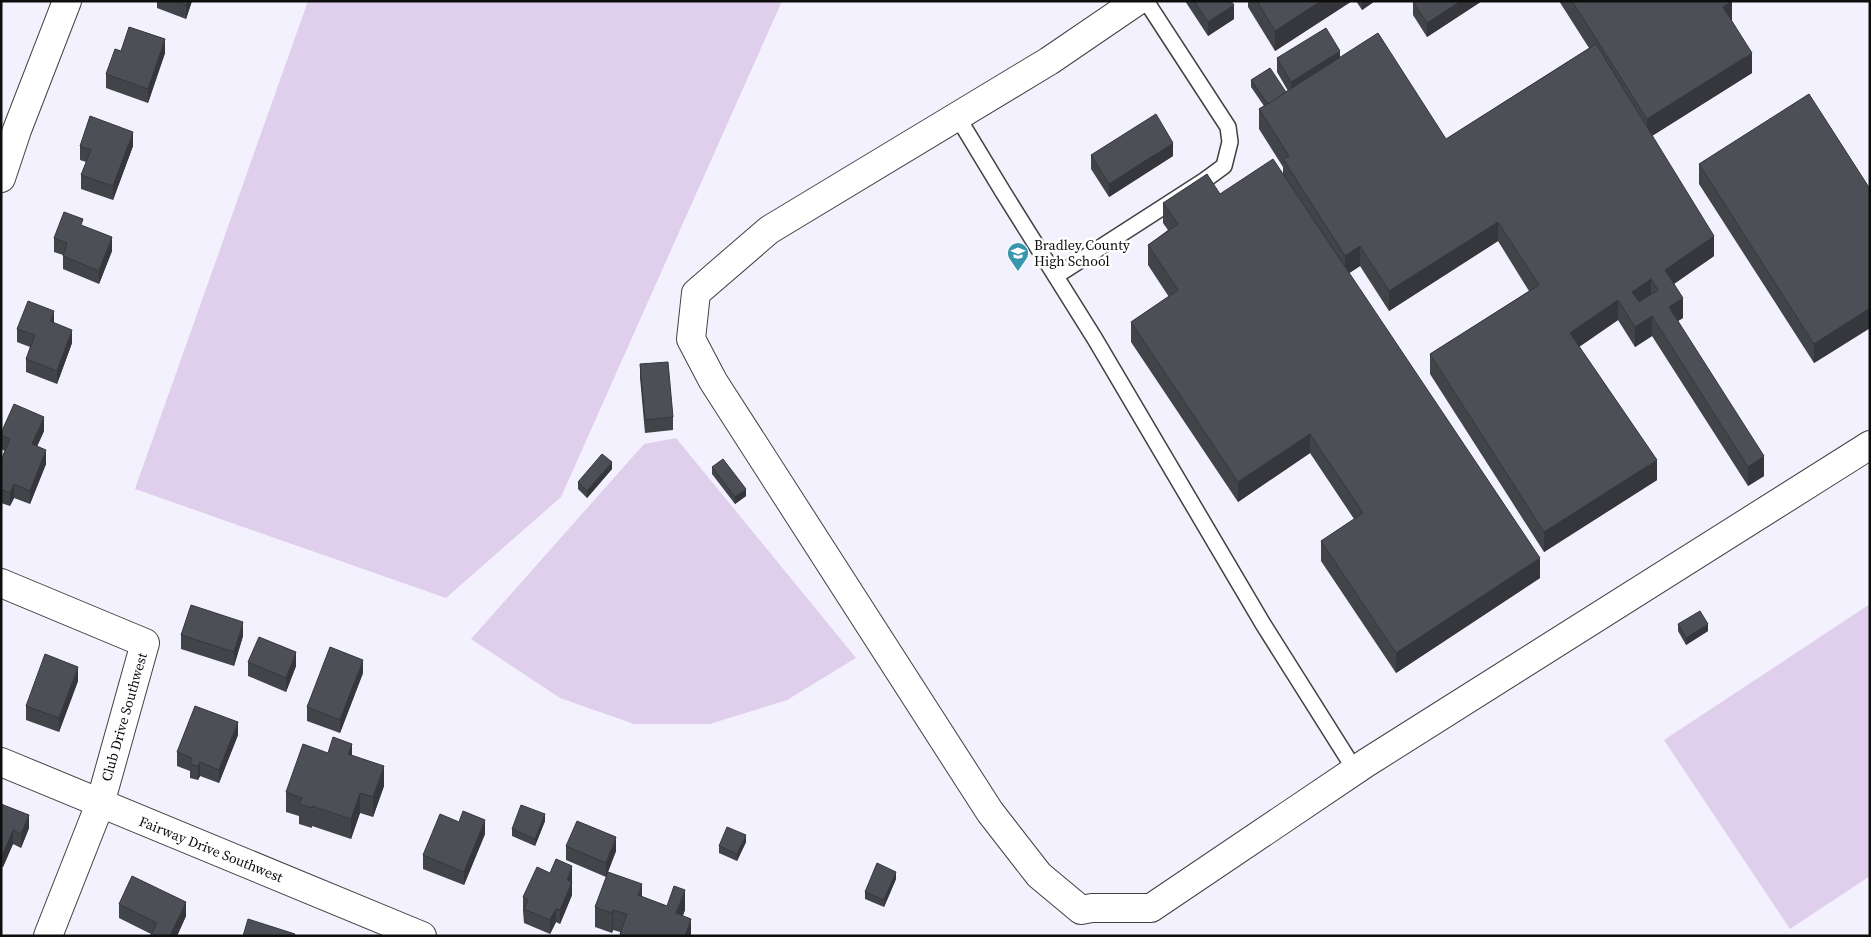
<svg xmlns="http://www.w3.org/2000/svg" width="1871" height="937" viewBox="0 0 1871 937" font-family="'Source Serif 4',serif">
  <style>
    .pitch { fill: #e0cfec }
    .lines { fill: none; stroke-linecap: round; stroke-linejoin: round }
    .service-casing { stroke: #414141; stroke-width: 18 }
    .minor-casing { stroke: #414141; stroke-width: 30 }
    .service { stroke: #fff; stroke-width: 15 }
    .minor { stroke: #fff; stroke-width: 28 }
    .wall { fill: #414449 }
    .shaded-wall { fill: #35373c }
    .building { fill: #4c4f55; stroke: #35373c; fill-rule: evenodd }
    .labels { text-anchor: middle; stroke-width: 5; stroke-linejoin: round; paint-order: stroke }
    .poi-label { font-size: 14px; fill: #0e0e0e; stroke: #fff; text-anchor: start }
    .street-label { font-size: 14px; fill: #0e0e0e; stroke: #fff }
  </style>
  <rect width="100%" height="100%" fill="#f2f1fd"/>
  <!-- pitch -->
  <g class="pitch">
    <polygon points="308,1 782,1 561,497 446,598 135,489"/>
    <polygon points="676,438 856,658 787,700 710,724 634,724 560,698 471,639 644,444"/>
    <polygon points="1870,604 1870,876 1790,929 1664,740"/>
  </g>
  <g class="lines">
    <!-- service casing -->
    <g class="service-casing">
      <g id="service">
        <polyline points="957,116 1003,192 1095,339 1263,624 1355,770"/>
        <polyline points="1056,276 1205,180 1224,166 1230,142 1228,127 1146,1"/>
      </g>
    </g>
    <!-- minor casing -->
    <g class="minor-casing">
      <g id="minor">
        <polyline points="1137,1 1049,61 769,230 696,293 691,339 713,381 990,812 1039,875 1081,910 1092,908 1151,908 1366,763 1870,445"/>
        <polyline points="1,178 17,130 67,1"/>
        <polyline points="1,583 145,643 100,804 48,936"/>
        <polyline points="1,762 422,936"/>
      </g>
    </g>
    <!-- service -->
    <use href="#service" class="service"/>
    <!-- minor -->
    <use href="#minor" class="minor"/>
  </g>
  <!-- wall -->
  <g class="wall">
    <polygon points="157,1 192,1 186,19 157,8"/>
    <polygon points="1185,1 1231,1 1234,19 1208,36"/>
    <polygon points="1248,1 1352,1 1275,51 1248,7"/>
    <polygon points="1356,1 1375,1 1362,10"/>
    <polygon points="1482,1 1427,37 1413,15 1413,2"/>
    <polygon points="1559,1 1732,1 1732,21 1752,73 1652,136 1714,256 1674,284 1683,318 1678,321 1764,476 1748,486 1652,336 1635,347 1618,320 1579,347 1657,480 1544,552 1430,374 1430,354 1529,291 1498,241 1389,311 1360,266 1349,273 1540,578 1396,673 1321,561 1321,541 1354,519 1310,453 1238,502 1131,342 1131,322 1169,297 1148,265 1148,245 1168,230 1163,223 1163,203 1220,194 1283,175 1283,167 1259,129 1259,109 1264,106 1251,87 1251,80 1286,92 1288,91 1277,72 1277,58 1340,57 1446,139 1589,48"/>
    <polygon points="121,51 165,53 148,103 106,88 106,74"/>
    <polygon points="80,146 133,146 113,200 81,189 81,175 86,162 80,160"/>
    <polygon points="1091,155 1173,156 1109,197 1091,169"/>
    <polygon points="1699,164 1870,189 1870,328 1814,363 1699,184"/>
    <polygon points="83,226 112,251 99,284 63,269 63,255 54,252 54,238"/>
    <polygon points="54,323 72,343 57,384 26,372 26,359 30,347 17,342 17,329"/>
    <polygon points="640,364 673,417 673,430 645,433 640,378"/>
    <polygon points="44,431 37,446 46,464 30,504 14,498 10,506 1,503 1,460 5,451 1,449 1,433"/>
    <polygon points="712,467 746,496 735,504 712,474"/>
    <polygon points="612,469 587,498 578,489 578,482"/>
    <polygon points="1678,624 1708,631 1686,645 1678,631"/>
    <polygon points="181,635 243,636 234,666 181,649"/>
    <polygon points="248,662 296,666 286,692 248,676"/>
    <polygon points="363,673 340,733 307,721 307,707"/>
    <polygon points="78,681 59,732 26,720 26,706"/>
    <polygon points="238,735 219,783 200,776 198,780 190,778 190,771 177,766 177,752"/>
    <polygon points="328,753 352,755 384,786 373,817 360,813 351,839 312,826 312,828 299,824 299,816 286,812 286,792"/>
    <polygon points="1,804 29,828 21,848 13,844 3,867 1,866"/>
    <polygon points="545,821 535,846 512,836 512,829"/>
    <polygon points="485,834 464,885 423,869 423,855"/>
    <polygon points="746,842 737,861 719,853 719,846"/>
    <polygon points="566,846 616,851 606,877 566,860"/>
    <polygon points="550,873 572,880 572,895 560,924 556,922 550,934 524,923 523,911 523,897"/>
    <polygon points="896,879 884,907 865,899 865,892"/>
    <polygon points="642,897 667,906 685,910 683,915 691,936 620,936 620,932 613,930 612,933 595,927 595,907"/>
    <polygon points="119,904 186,916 177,936 151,936 151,934 119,918"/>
  </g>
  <!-- shaded-wall -->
  <g class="shaded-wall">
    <polygon points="187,1 192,1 186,19 186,5"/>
    <polygon points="1321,1 1352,1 1275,51 1275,31"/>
    <polygon points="1362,1 1375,1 1362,10"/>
    <polygon points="1461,1 1482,1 1427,37 1427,23"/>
    <polygon points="1732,1 1732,21 1723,27 1723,7"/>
    <polygon points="1234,5 1234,19 1208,36 1208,22"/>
    <polygon points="165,39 165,53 148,103 148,89"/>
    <polygon points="1340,51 1340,65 1291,95 1291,82"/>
    <polygon points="1752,53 1752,73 1647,139 1647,119"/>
    <polygon points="133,132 133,146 113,200 113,186"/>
    <polygon points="1173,143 1173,156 1109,197 1109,184"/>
    <polygon points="1498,222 1498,241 1389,311 1389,291"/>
    <polygon points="1714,236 1714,256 1665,290 1665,270"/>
    <polygon points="112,237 112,251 99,284 99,271"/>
    <polygon points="1360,246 1360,266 1345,276 1345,256"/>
    <polygon points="1651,279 1651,299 1632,312 1632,292"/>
    <polygon points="1683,298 1683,318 1669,326 1669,307"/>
    <polygon points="1618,300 1618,320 1570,353 1570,333"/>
    <polygon points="1870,308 1870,328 1814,363 1814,344"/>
    <polygon points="54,311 54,325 50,321"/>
    <polygon points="1652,316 1652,336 1635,347 1635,327"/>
    <polygon points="72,330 72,343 57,384 57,371"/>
    <polygon points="44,417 44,431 32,458 32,444"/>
    <polygon points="1310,434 1310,453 1238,502 1238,482"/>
    <polygon points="46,450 46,464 30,504 30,491"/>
    <polygon points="1764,456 1764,476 1748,486 1748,467"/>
    <polygon points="1657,460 1657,480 1544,552 1544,532"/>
    <polygon points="612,462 612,469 587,498 587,491"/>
    <polygon points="14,484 14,498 10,506 10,493"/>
    <polygon points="746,489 746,496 735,504 735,497"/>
    <polygon points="1540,558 1540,578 1396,673 1396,653"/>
    <polygon points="243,622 243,636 234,666 234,652"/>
    <polygon points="1708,624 1708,631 1686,645 1686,638"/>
    <polygon points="296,652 296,666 286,692 286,678"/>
    <polygon points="363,660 363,673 340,733 340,720"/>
    <polygon points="78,667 78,681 59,732 59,718"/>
    <polygon points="238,722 238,735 219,783 219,770"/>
    <polygon points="352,744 352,764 348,754"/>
    <polygon points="200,762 200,776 198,780 198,766"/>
    <polygon points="384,766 384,786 373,817 373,797"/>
    <polygon points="360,793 360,813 351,839 351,819"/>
    <polygon points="545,814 545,821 535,846 535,839"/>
    <polygon points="29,815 29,828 21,848 21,834"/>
    <polygon points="485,820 485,834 464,885 464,872"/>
    <polygon points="13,830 13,844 3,867 3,854"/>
    <polygon points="746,835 746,842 737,861 737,854"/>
    <polygon points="616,837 616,851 606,877 606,863"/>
    <polygon points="572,866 572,880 567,893 567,880"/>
    <polygon points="896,872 896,879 884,907 884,900"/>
    <polygon points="572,882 572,895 560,924 560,910"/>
    <polygon points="642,884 642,904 638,895"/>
    <polygon points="685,890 685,910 676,933 676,913"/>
    <polygon points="186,902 186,916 177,936 170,936"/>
    <polygon points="556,909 556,922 550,934 550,920"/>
    <polygon points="613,910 613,930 612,933 612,913"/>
    <polygon points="691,919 691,936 685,936"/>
  </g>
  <!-- building -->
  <g class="building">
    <polygon points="175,1 187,1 186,5"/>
    <polygon points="1194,1 1231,1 1234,5 1208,22"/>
    <polygon points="1257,1 1321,1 1275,31"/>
    <polygon points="1414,1 1461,1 1427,23 1413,2"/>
    <polygon points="1572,1 1732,1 1723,7 1752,53 1647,119"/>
    <polygon points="129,27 165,39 148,89 106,74 115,49 121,51"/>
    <polygon points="1326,28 1340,51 1291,82 1277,58"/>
    <path d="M1378,33L1446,139L1596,44L1714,236L1665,270L1683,298L1669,307L1764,456L1748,467L1652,316L1635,327L1618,300L1570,333L1657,460L1544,532L1430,354L1539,285L1498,222L1389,291L1360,246L1345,256L1283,159L1289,156L1259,109ZM1651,279L1658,290L1639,302L1632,292Z"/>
    <polygon points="1270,68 1286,92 1268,104 1251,80"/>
    <polygon points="1809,94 1870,189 1870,308 1814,344 1699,164"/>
    <polygon points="1156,114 1173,143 1109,184 1091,155"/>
    <polygon points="90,116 133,132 113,186 81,175 91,150 80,146"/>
    <polygon points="1273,159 1540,558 1396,653 1321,541 1363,513 1310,434 1238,482 1131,322 1178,290 1148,245 1178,224 1163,203 1207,174 1220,194"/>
    <polygon points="64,212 83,219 81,225 112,237 99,271 63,256 67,243 54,238"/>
    <polygon points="28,301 54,311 50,321 72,330 57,371 26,359 35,335 17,329"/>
    <polygon points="668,362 673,417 645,420 640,364"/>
    <polygon points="14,404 44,417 32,444 46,450 30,491 14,484 10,493 1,489 1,460 10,439 1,435 1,433"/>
    <polygon points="602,454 612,462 587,491 578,482"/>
    <polygon points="723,459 746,489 735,497 712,467"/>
    <polygon points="191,605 243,622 234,652 181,635"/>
    <polygon points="1700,611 1708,624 1686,638 1678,624"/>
    <polygon points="259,637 296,652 286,678 248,662"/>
    <polygon points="330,647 363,660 340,720 307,707"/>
    <polygon points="45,654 78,667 59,718 26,706"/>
    <polygon points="195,706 238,722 219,770 200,762 198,766 190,764 192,758 177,752"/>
    <polygon points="333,737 352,744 348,754 384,766 373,797 360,793 351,819 312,806 312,808 299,804 302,798 286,792 303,744 328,753"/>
    <polygon points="1,804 29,815 21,834 13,830 3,854 1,853"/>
    <polygon points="521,805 545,814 535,839 512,829"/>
    <polygon points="463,811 485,820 464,872 423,855 440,814 459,822"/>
    <polygon points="577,821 616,837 606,863 566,846"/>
    <polygon points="727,827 746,835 737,854 719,846"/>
    <polygon points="556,859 572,866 567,880 572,882 560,910 556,909 550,920 524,909 528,900 523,897 537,867 550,873"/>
    <polygon points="877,863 896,872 884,900 865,892"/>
    <polygon points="608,872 642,884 638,895 667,906 674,886 685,890 676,913 691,919 685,936 626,936 620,934 627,914 613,910 612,913 595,907"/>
    <polygon points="132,876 186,902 170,936 152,936 151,935 157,923 119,904"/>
    <polygon points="248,919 295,934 294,936 243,936"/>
  </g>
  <!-- icons -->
  <defs>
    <g id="school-pin" transform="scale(1.125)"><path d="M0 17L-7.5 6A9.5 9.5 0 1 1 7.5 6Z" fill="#3896ad" stroke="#fff"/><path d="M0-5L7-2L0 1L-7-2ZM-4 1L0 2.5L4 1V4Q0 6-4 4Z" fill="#fff"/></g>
  </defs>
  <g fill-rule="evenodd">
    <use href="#school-pin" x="1018" y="253"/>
  </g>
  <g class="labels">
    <!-- poi labels -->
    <g class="poi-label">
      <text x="1034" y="250">Bradley County<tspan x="1034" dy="16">High School</tspan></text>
    </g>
    <!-- street labels -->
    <g class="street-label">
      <text transform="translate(124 717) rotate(-74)" y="5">Club Drive Southwest</text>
      <text transform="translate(211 849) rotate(22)" y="5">Fairway Drive Southwest</text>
    </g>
  </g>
  <!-- border -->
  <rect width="1871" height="937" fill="none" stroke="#0e0e0e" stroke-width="5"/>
</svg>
